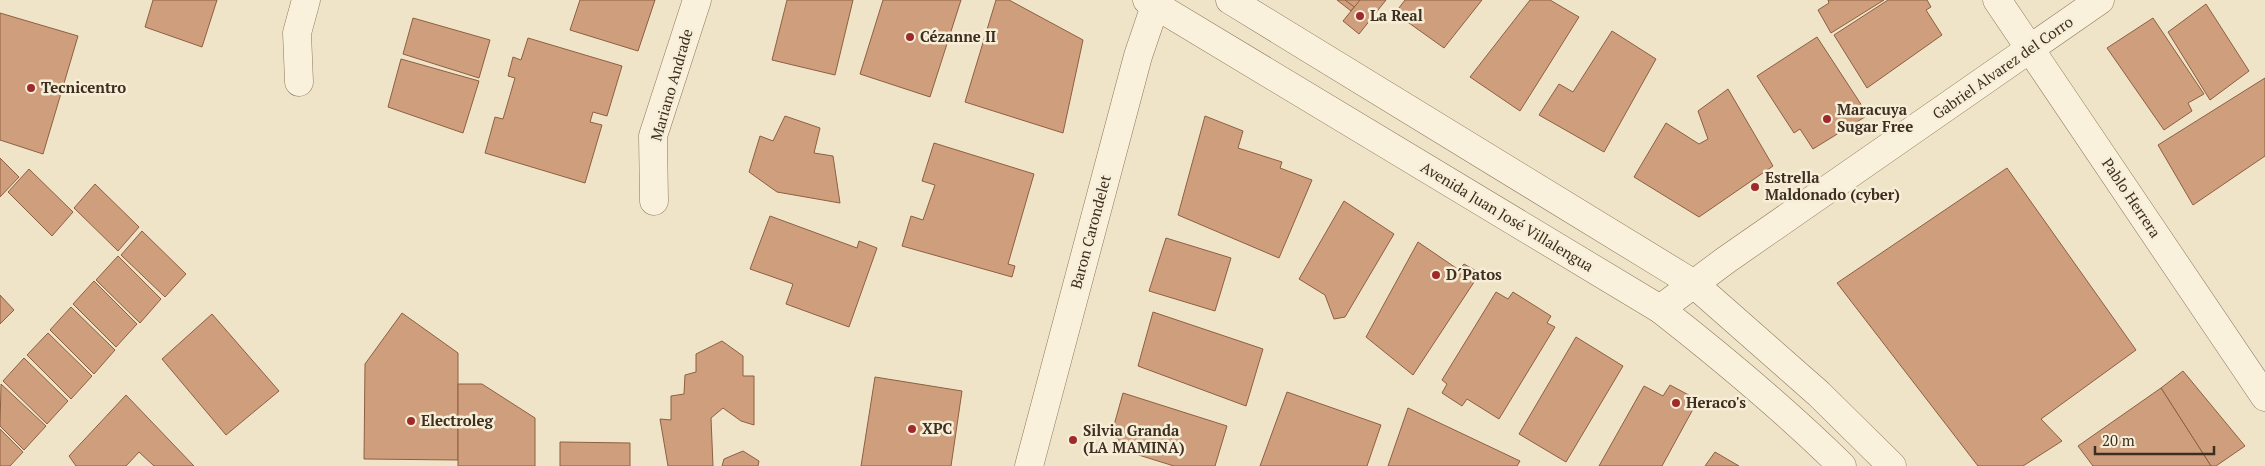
<svg xmlns="http://www.w3.org/2000/svg" width="2265" height="466" viewBox="0 0 2265 466" font-family="'PT Serif',serif">
  <style>
    .building { fill: #cf9f7d; stroke: #8d5f41 }
    .lines { fill: none; stroke-linecap: round; stroke-linejoin: round }
    .street-casing { stroke: #8d765c; stroke-width: 29 }
    .street { stroke: #faf1dc; stroke-width: 28 }
    .poi-dot { fill: #9e2a2b; stroke: #f7eed8; stroke-width: 2 }
    .labels { text-anchor: middle; stroke-width: 5; stroke-linejoin: round; paint-order: stroke }
    .poi-label { font-size: 15px; font-weight: bold; fill: #3d2e20; stroke: #f7eed8; text-anchor: start }
    .street-label { font-size: 15px; fill: #3d2e20; stroke: #f7eed8 }
  </style>
  <rect width="100%" height="100%" fill="#f0e4c8"/>
  <!-- building -->
  <g class="building">
    <polygon points="153,0 217,0 202,47 145,27"/>
    <polygon points="580,0 655,0 638,51 570,30"/>
    <polygon points="787,0 853,0 835,75 772,60"/>
    <polygon points="883,0 961,0 930,97 860,74"/>
    <polygon points="996,0 1009,0 1083,40 1063,133 965,102"/>
    <polygon points="1337,0 1360,0 1351,11"/>
    <polygon points="1345,0 1376,0 1365,15"/>
    <polygon points="1360,0 1386,0 1359,34 1343,21"/>
    <polygon points="1405,0 1482,0 1444,48 1395,13"/>
    <polygon points="1530,0 1550,0 1579,17 1520,111 1470,77"/>
    <polygon points="1828,0 1884,0 1831,33 1818,10 1829,3"/>
    <polygon points="1888,0 1927,0 1931,7 1926,10 1942,35 1867,88 1834,35"/>
    <polygon points="2206,4 2249,71 2210,100 2168,32"/>
    <polygon points="0,13 78,36 43,154 0,140"/>
    <polygon points="413,18 490,40 479,78 403,54"/>
    <polygon points="2153,18 2204,94 2188,103 2192,111 2164,130 2107,48"/>
    <polygon points="1612,31 1656,59 1604,152 1539,115 1559,84 1573,92"/>
    <polygon points="1817,37 1868,115 1813,149 1800,129 1794,133 1757,76"/>
    <polygon points="528,38 622,66 607,116 593,112 590,122 602,125 585,183 485,153 495,117 503,119 515,78 508,76 513,57 521,60"/>
    <polygon points="401,59 479,81 463,133 388,107"/>
    <polygon points="2265,78 2265,156 2193,205 2158,145"/>
    <polygon points="1728,89 1773,166 1699,217 1634,177 1666,123 1699,144 1708,139 1698,111"/>
    <polygon points="785,116 820,128 814,153 833,156 840,203 777,192 749,172 760,136 773,141"/>
    <polygon points="1205,116 1243,131 1238,148 1282,162 1280,168 1312,180 1279,258 1178,215"/>
    <polygon points="934,143 1034,174 1008,264 1015,266 1012,277 902,246 911,216 923,220 935,185 922,181"/>
    <polygon points="0,158 19,177 0,197"/>
    <polygon points="2007,168 2136,350 2041,419 2062,441 2023,466 1978,466 1837,283"/>
    <polygon points="29,169 73,212 52,236 8,192"/>
    <polygon points="95,184 139,227 118,251 74,208"/>
    <polygon points="1344,201 1394,234 1345,317 1334,319 1325,295 1299,279"/>
    <polygon points="770,216 857,248 859,241 877,248 849,327 786,304 793,284 750,269"/>
    <polygon points="142,231 186,274 165,297 121,255"/>
    <polygon points="1166,238 1231,258 1215,311 1149,291"/>
    <polygon points="1418,242 1459,270 1464,264 1480,273 1413,375 1366,337"/>
    <polygon points="118,256 161,299 140,323 96,280"/>
    <polygon points="94,281 137,324 116,347 73,304"/>
    <polygon points="1496,292 1508,299 1513,292 1551,316 1547,323 1555,327 1499,419 1467,399 1462,406 1442,393 1447,384 1442,380"/>
    <polygon points="0,295 14,310 0,324"/>
    <polygon points="71,307 115,350 94,374 50,330"/>
    <polygon points="1153,312 1263,349 1246,406 1138,366"/>
    <polygon points="402,313 458,353 458,460 364,459 365,364"/>
    <polygon points="212,314 279,391 226,435 162,359"/>
    <polygon points="48,333 92,376 71,399 27,355"/>
    <polygon points="1576,337 1623,366 1566,462 1519,434"/>
    <polygon points="722,341 743,356 743,376 754,376 754,425 741,421 723,408 711,418 713,466 668,466 660,419 671,420 671,396 684,394 685,375 696,372 696,354"/>
    <polygon points="24,358 68,401 47,424 3,381"/>
    <polygon points="2183,371 2245,446 2216,466 2211,466 2161,388"/>
    <polygon points="875,377 962,391 951,466 861,466"/>
    <polygon points="1,384 46,426 24,450 0,426"/>
    <polygon points="458,384 482,384 535,418 535,466 458,466"/>
    <polygon points="1670,385 1698,400 1662,466 1599,466 1644,386 1663,396"/>
    <polygon points="2161,388 2211,466 2093,466 2078,446"/>
    <polygon points="1287,392 1381,425 1367,466 1260,466"/>
    <polygon points="1123,393 1227,426 1215,466 1174,466 1116,448 1119,439 1111,436"/>
    <polygon points="126,395 194,466 154,466 139,452 126,466 76,466 69,456"/>
    <polygon points="1408,408 1520,461 1517,466 1388,466"/>
    <polygon points="0,429 23,452 10,466 0,466"/>
    <polygon points="560,442 630,443 630,466 560,466"/>
    <polygon points="743,451 759,461 758,466 722,466 724,459"/>
    <polygon points="1715,452 1739,466 1705,466"/>
  </g>
  <g class="lines">
    <!-- street casing -->
    <g class="street-casing">
      <g id="street">
        <path d="M1147,0L1660,309C1724,359 1785,410 1842,466"/>
        <polyline points="1230,0 1694,284 1819,394 1892,466"/>
        <polyline points="1997,0 2265,397"/>
        <polyline points="299,82 297,33 306,0"/>
        <polyline points="654,201 653,136 697,0"/>
        <polyline points="1660,309 1726,260 2100,0"/>
        <polyline points="1029,466 1138,56 1157,0"/>
      </g>
    </g>
    <!-- street -->
    <use href="#street" class="street"/>
  </g>
  <!-- markers -->
  <g class="poi-dot">
    <circle cx="1360" cy="16" r="5"/>
    <circle cx="910" cy="37" r="5"/>
    <circle cx="31" cy="88" r="5"/>
    <circle cx="1827" cy="119" r="5"/>
    <circle cx="1755" cy="187" r="5"/>
    <circle cx="1436" cy="275" r="5"/>
    <circle cx="1676" cy="403" r="5"/>
    <circle cx="411" cy="421" r="5"/>
    <circle cx="912" cy="429" r="5"/>
    <circle cx="1073" cy="440" r="5"/>
  </g>
  <g class="labels">
    <!-- poi labels -->
    <g class="poi-label">
      <text x="1370" y="21">La Real</text>
      <text x="920" y="42">Cézanne II</text>
      <text x="41" y="93">Tecnicentro</text>
      <text x="1837" y="115">Maracuya<tspan x="1837" dy="17">Sugar Free</tspan></text>
      <text x="1765" y="183">Estrella<tspan x="1765" dy="17">Maldonado (cyber)</tspan></text>
      <text x="1446" y="280">D´Patos</text>
      <text x="1686" y="408">Heraco's</text>
      <text x="421" y="426">Electroleg</text>
      <text x="922" y="434">XPC</text>
      <text x="1083" y="436">Silvia Granda<tspan x="1083" dy="17">(LA MAMINA)</tspan></text>
    </g>
    <!-- street labels -->
    <g class="street-label">
      <text transform="translate(2003 68) rotate(-35)" y="5">Gabriel Alvarez del Corro</text>
      <text transform="translate(672 85) rotate(-74)" y="5">Mariano Andrade</text>
      <text transform="translate(2131 198) rotate(56)" y="5">Pablo Herrera</text>
      <text transform="translate(1507 217) rotate(31)" y="5">Avenida Juan José Villalengua</text>
      <text transform="translate(1091 232) rotate(-75)" y="5">Baron Carondelet</text>
    </g>
  </g>
  <!-- scale -->
  <path d="M2095 446v8h119v-8" fill="none" stroke="#3d2e20" stroke-width="2.5"/>
  <text x="2102" y="446" font-size="15" fill="#3d2e20" stroke="#f7eed8" stroke-width="4" paint-order="stroke">20 m</text>
</svg>
